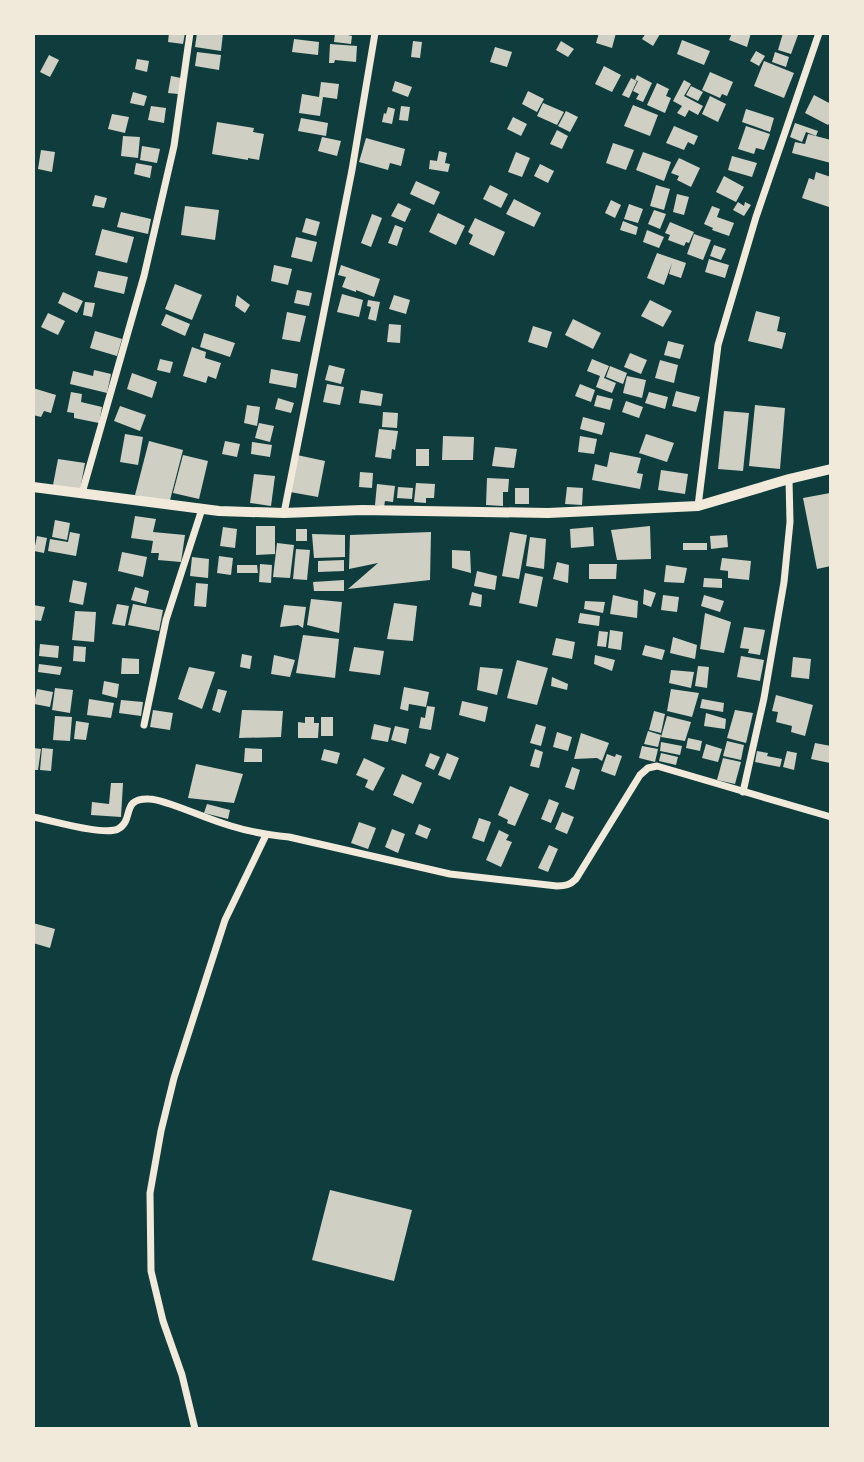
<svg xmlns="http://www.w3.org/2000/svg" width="864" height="1462" viewBox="0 0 864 1462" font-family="'DM Sans',sans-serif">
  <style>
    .building { fill: #cfcfc3 }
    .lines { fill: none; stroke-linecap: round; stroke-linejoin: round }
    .minor { stroke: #f1e9da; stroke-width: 7 }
    .tertiary { stroke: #f1e9da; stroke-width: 10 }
  </style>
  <rect width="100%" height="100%" fill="#0f3d3e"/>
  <!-- building -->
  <g class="building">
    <polygon points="169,33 185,33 183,44 168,42"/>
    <polygon points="197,33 223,33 221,51 195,47"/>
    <polygon points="335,33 348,33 348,35 352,36 351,44 334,42"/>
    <polygon points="599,33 616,33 612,48 596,43"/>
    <polygon points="646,33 660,34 653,46 642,39"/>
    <polygon points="732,33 751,33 747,47 729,40"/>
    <polygon points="783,33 798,35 791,54 778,50"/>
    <polygon points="294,39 319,42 318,55 292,52"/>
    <polygon points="682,40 710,51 704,65 677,54"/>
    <polygon points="413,41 422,42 420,58 411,57"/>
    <polygon points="561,41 574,49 568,57 556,50"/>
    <polygon points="330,44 357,46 356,62 335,60 334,63 329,63"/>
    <polygon points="495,47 512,52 507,67 490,62"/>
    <polygon points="756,51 765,56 759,66 750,61"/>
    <polygon points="197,52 221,55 219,70 195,66"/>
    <polygon points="775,52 789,57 786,67 772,62"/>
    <polygon points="49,55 59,60 50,77 40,72"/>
    <polygon points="137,59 149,61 147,72 135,69"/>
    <polygon points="764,61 794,73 784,98 754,86"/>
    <polygon points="604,66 621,75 612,92 595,84"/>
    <polygon points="710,72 733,82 727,96 722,94 720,98 702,90"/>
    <polygon points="637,75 652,83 643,102 636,99 639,94 633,91 638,81 635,80"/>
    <polygon points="171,76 181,78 178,94 168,93"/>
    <polygon points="631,78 637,81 629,98 622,95"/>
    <polygon points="684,80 691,84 684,96 703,106 698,115 689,110 685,117 677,113 682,106 673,101"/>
    <polygon points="395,81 412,87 408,97 392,91"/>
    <polygon points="321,82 339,84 337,99 323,97 320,116 299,113 302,94 319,97"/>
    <polygon points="657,83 669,89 666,96 671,98 665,113 647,105"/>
    <polygon points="691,86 703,92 698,101 686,95"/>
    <polygon points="528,91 544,99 537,112 522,104"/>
    <polygon points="133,92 147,96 144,106 130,103"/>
    <polygon points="814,95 831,104 831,121 828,125 805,113"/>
    <polygon points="710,96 726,104 718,122 702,114"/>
    <polygon points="543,103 564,112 557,125 537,116"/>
    <polygon points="633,105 658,115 650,136 624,126"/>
    <polygon points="151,106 166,108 164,123 148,120"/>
    <polygon points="401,106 410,107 408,121 399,120"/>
    <polygon points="388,107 395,109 392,124 382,122 384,113 386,114"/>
    <polygon points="746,109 774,118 770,132 742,122"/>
    <polygon points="566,111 578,117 570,132 558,126"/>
    <polygon points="112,114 129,117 125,133 108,129"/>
    <polygon points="513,117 527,124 521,136 507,129"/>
    <polygon points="301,118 328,123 326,136 298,131"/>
    <polygon points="217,122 254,128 253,132 264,134 259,160 248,158 248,160 212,154"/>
    <polygon points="795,123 818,131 816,136 806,132 802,142 790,137"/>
    <polygon points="674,126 698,136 694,145 688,142 684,150 666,143"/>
    <polygon points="746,126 770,134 764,150 756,148 754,154 738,149"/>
    <polygon points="557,130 568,136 562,149 550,144"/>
    <polygon points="808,134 831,140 831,163 792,153 795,142 805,144"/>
    <polygon points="123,136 140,137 138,158 121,156"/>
    <polygon points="322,137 341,141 337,156 318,151"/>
    <polygon points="366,138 405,149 401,166 390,163 388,170 359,162"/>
    <polygon points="613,143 634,150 626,170 606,163"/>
    <polygon points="142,146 160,149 157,163 140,160"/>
    <polygon points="41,150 55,152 52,172 38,169"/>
    <polygon points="439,151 447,153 445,163 450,164 448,172 429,169 430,160 437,161"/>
    <polygon points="516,152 530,158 522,177 508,172"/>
    <polygon points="643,152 671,162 664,181 636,170"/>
    <polygon points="732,156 757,163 752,177 728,170"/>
    <polygon points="679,158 700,168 691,187 677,180 679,176 671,173"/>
    <polygon points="136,163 152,166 150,178 134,174"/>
    <polygon points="540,164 554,171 548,183 534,176"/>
    <polygon points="816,172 831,177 831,203 829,207 802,198 809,178 814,180"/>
    <polygon points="724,176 744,187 736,202 716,192"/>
    <polygon points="416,181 440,192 434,205 410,194"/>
    <polygon points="490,185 508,194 501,208 483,199"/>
    <polygon points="656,185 670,189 664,210 650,206"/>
    <polygon points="677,194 689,197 684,215 673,212"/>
    <polygon points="95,195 107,198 104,208 92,206"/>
    <polygon points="514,199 541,213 534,227 506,214"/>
    <polygon points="611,200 621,205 615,218 605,213"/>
    <polygon points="738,202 744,206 745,202 751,205 744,216 733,210"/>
    <polygon points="398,203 411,209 405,222 391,216"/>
    <polygon points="629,204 643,209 638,223 624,219"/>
    <polygon points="185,206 219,210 215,240 181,235"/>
    <polygon points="712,206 720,209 717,217 734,223 729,236 712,230 713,228 704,224"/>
    <polygon points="654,210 666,214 660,229 648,224"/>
    <polygon points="121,212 151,219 148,234 117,227"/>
    <polygon points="438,213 465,226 456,245 429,232"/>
    <polygon points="372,214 382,218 371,247 361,243"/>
    <polygon points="306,218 320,222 316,236 302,232"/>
    <polygon points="475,218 505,232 494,256 469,244 473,235 468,232"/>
    <polygon points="623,221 638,227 636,235 620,230"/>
    <polygon points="670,222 694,232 689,243 686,242 684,246 668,240 670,235 665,233"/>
    <polygon points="395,225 403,228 397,246 388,243"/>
    <polygon points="102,229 134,237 127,263 95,255"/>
    <polygon points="647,230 664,237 659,248 643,242"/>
    <polygon points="694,234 711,240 703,260 687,254"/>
    <polygon points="296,237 317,242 312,262 291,257"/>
    <polygon points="714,245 726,249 721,260 710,256"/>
    <polygon points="657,253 686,263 681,278 669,274 672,263 664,285 647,278"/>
    <polygon points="709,259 729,265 725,278 705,272"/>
    <polygon points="274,265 292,269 288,285 271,281"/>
    <polygon points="341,265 380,279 374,297 356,290 356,292 342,287 346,277 338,275"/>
    <polygon points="98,271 128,277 124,294 94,287"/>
    <polygon points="175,284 202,295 192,320 165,309"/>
    <polygon points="297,290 312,293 309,306 294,303"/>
    <polygon points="63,292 83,301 77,313 58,303"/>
    <polygon points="342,294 363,300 359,317 337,312"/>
    <polygon points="237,295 250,305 245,313 235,306"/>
    <polygon points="394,295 410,300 406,314 389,309"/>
    <polygon points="368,300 380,302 376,321 368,319 371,307 367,306"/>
    <polygon points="650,300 672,311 663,327 641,316"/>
    <polygon points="85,302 95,303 92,317 83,315"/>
    <polygon points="756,311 780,317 777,331 786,333 782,349 748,341"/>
    <polygon points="287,312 306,316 300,342 282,339"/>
    <polygon points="48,313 65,321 58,335 41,327"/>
    <polygon points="166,314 190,324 185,336 161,325"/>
    <polygon points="573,319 601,333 593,349 565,335"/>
    <polygon points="389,324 401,325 400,343 387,342"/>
    <polygon points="533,326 552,332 547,348 528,342"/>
    <polygon points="95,331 122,339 117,356 90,348"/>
    <polygon points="204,333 235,343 230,357 200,347"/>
    <polygon points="668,341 684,345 680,359 664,355"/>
    <polygon points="192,347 206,352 205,358 221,363 216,379 208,376 206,383 183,376"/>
    <polygon points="630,353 647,360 641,374 624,367"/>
    <polygon points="160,359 173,362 170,373 157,370"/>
    <polygon points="592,359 609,366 604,378 616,383 612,393 596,387 600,376 587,371"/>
    <polygon points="660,360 678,365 674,383 655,378"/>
    <polygon points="329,365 345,369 341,384 325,380"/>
    <polygon points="610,366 627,373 623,384 606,377"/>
    <polygon points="271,369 298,374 296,388 269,383"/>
    <polygon points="94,370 111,374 107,393 70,384 73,371 93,376"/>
    <polygon points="132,373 157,382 152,398 127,389"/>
    <polygon points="627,376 646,380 642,398 623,393"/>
    <polygon points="327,384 344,387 340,405 323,402"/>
    <polygon points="580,384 595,390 591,402 575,396"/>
    <polygon points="33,388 56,395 51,413 44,411 41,417 33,415"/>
    <polygon points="361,390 383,394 381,406 359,403"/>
    <polygon points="676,391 700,397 696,412 672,406"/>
    <polygon points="71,392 82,394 81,402 102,407 99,423 74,418 74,413 67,412"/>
    <polygon points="649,392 668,397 665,409 645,403"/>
    <polygon points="597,395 613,399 610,410 594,406"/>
    <polygon points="278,398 294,403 291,413 275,409"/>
    <polygon points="626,401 643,407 639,418 622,412"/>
    <polygon points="247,405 260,407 257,426 244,423"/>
    <polygon points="755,405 785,408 780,469 749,466"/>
    <polygon points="120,406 146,415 140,431 114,421"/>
    <polygon points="724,411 749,413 743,471 718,469"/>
    <polygon points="383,412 398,413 397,428 382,427"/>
    <polygon points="583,417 605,423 602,435 580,429"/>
    <polygon points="259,423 274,426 270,442 255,438"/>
    <polygon points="379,429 398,431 395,450 392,449 391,459 375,457"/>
    <polygon points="125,434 143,437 138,465 120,462"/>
    <polygon points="646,434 674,443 667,462 639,453"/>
    <polygon points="443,436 474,437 473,460 442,460"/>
    <polygon points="580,436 597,439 594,454 578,452"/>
    <polygon points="149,441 183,450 169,504 135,495"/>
    <polygon points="225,441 240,444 237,457 222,454"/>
    <polygon points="252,442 272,445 270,457 251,454"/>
    <polygon points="495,447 517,449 514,468 492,466"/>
    <rect x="416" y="449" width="13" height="17"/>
    <polygon points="610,452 641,458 637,473 643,474 640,489 592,480 595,464 607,467"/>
    <polygon points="183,455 208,461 199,499 173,493"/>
    <polygon points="297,455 325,461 318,497 290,492"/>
    <polygon points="58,459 85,463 80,490 53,485"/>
    <polygon points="661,470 688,474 685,494 658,490"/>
    <polygon points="360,472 373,473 372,488 359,487"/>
    <polygon points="254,474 275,476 271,506 250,503"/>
    <polygon points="487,478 509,479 508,492 503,492 503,506 486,505"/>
    <polygon points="416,483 435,484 434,498 426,498 426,503 414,502"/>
    <polygon points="377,484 395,486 393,502 385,501 384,507 375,505"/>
    <polygon points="398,487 413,488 412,499 397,498"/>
    <polygon points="567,487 583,488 582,505 565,504"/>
    <rect x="515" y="488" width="14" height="16"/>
    <polygon points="830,493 831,566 817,569 803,498"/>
    <polygon points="135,516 156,519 153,532 185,535 181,562 158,560 159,553 151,553 153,541 131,538"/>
    <polygon points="55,520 70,523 67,540 52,537"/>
    <polygon points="256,526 275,526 275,554 256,555"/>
    <polygon points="650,526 651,559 617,560 611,530"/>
    <polygon points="223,527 237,529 235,548 220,546"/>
    <polygon points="593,527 594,546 571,548 570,529"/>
    <rect x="296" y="529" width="11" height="12"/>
    <polygon points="70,532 80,534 76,556 48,551 50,539 68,542"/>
    <polygon points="431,532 430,580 348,589 378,563 349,569 350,535"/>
    <polygon points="510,532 527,535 519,579 502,576"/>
    <polygon points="312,534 345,535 345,557 314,558"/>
    <polygon points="727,535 728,547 711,549 710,536"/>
    <polygon points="37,536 47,538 44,553 34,551"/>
    <polygon points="530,537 546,539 544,569 526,566"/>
    <polygon points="277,543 294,545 290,578 273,577"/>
    <rect x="683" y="543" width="24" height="7"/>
    <polygon points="296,549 310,550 307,580 293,579"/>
    <polygon points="452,550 470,551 471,573 452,568"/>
    <polygon points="122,552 147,557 143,577 118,571"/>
    <polygon points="219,556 233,558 231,575 217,573"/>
    <polygon points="192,557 209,559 208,578 190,576"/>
    <polygon points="722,558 751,561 749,580 728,578 728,571 720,570"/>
    <polygon points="344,560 344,571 318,572 318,561"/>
    <polygon points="557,562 569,565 568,583 553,579"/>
    <polygon points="260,564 272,565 271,583 259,582"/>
    <polygon points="589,564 617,564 616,579 589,579"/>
    <polygon points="237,565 257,565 258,573 237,573"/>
    <polygon points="666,565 687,568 684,583 664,582"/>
    <polygon points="477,571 497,576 495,590 474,586"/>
    <polygon points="525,573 543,577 537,607 519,603"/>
    <polygon points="704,578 722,579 722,588 703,587"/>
    <polygon points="73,580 87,583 83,605 69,602"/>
    <polygon points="344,580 344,591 314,591 313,582"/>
    <polygon points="196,583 208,584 206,607 194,606"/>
    <polygon points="135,587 149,591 146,604 131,600"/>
    <polygon points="644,589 656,593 651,607 643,604"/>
    <polygon points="472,592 482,595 481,607 469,605"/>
    <polygon points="613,595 638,601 637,618 610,614"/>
    <polygon points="663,595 679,597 677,612 661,610"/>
    <polygon points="704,595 724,601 720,612 701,606"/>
    <polygon points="311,599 342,602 339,633 307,625"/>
    <polygon points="585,601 605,602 603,613 584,609"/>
    <polygon points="394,603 417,606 413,641 387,639"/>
    <polygon points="117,604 129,606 125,626 112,624"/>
    <polygon points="133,604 163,610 159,631 128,625"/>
    <polygon points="33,605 45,607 41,621 33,620"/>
    <polygon points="284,605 306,607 303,628 298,625 280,627"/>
    <polygon points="75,611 96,612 94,642 72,640"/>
    <polygon points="580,613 600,616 599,626 578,623"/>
    <polygon points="705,613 731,622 724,653 700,649"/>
    <polygon points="744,627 765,630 760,655 748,653 749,649 740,648"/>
    <polygon points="610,630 623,632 621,650 608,648"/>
    <polygon points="599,631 608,632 606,647 597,646"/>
    <polygon points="303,635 339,639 335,678 296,673"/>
    <polygon points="673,637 697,645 695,659 670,653"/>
    <polygon points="556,638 575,642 572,659 552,655"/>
    <polygon points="40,644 59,646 58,658 39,656"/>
    <polygon points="645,645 665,650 662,660 642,655"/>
    <polygon points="74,646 86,647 85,662 73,661"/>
    <polygon points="354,647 384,651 380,675 349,671"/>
    <polygon points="242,654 252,656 250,669 240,667"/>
    <polygon points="274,655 295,660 290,677 271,674"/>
    <polygon points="595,655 615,660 612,671 594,664"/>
    <polygon points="741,656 764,660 760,681 737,677"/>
    <polygon points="793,657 811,659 809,679 791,677"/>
    <polygon points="122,658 139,659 139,674 121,674"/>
    <polygon points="517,660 548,668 537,705 507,698"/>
    <polygon points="39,664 62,667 60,675 38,672"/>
    <polygon points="698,666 709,667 707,688 695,686"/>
    <polygon points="189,667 215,672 202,709 178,699"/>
    <polygon points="480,667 503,669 497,695 477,690"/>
    <polygon points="671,670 694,672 691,688 669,683"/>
    <polygon points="552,677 568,684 567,690 551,686"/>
    <polygon points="104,681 119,684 117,698 102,694"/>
    <polygon points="404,687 429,692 426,707 409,704 408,711 400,709"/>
    <polygon points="55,688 73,690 70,713 52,710"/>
    <polygon points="37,689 53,692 50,707 34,704"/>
    <polygon points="218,689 227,691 220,713 212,710"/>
    <polygon points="671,689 699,693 692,717 667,711"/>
    <polygon points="776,695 813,705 805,736 791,732 792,726 776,722 778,712 772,711"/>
    <polygon points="89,699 114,703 111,718 87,715"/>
    <polygon points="702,699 724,703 723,712 700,708"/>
    <polygon points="121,700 143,702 141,716 119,713"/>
    <polygon points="462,701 488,707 485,722 459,715"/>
    <polygon points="427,706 435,707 431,730 419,728 421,717 425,718"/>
    <polygon points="153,710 173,713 170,730 150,727"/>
    <polygon points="242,710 283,711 281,737 239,738"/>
    <polygon points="735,710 753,713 746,743 727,738"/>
    <polygon points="654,711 665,714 661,733 649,730"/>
    <polygon points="706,713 726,719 725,729 704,726"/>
    <polygon points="55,716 72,717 70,741 53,740"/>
    <polygon points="667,716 691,722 685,741 661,737"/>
    <polygon points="305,717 314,717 314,723 319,723 318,738 298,738 298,722 305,723"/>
    <rect x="321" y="717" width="12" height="19"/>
    <polygon points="76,721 89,723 86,740 74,739"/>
    <polygon points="374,724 391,728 388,742 371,739"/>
    <polygon points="536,724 546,727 541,746 530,743"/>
    <polygon points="395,726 409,729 406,744 391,740"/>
    <polygon points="648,731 661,735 658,747 644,744"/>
    <polygon points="557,732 572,737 568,751 553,747"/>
    <polygon points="581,733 609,743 602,761 597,758 574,759"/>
    <polygon points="688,738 702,741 700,751 686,748"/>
    <polygon points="727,741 744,745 741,760 723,756"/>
    <polygon points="661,742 682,746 680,755 660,751"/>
    <polygon points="815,743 831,746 830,763 811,759"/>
    <polygon points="706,744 722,749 718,762 702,758"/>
    <polygon points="642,746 658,749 655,762 639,758"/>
    <polygon points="33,748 41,749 38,770 33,770"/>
    <polygon points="42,748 53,749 51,771 40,770"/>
    <polygon points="245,748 262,749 262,762 244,762"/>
    <polygon points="324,749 340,753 337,764 321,760"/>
    <polygon points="535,749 543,752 539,768 530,766"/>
    <polygon points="757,751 768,753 767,756 782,759 780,767 755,762"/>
    <polygon points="787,751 797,753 794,770 783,767"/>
    <polygon points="430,753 440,757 434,770 425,766"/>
    <polygon points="447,753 459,758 450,780 438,775"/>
    <polygon points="661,753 678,757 676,765 659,761"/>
    <polygon points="607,754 615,757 616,754 622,756 615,776 601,771"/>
    <polygon points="364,758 385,768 373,791 365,787 368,780 356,775"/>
    <polygon points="723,758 741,762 735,784 717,780"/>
    <polygon points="196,764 243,774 234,803 188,798"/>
    <polygon points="572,767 580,770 574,790 565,787"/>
    <polygon points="402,774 422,783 413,804 393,795"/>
    <polygon points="111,783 123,783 121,817 91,815 92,802 109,804"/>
    <polygon points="510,786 529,794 515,826 507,823 508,820 498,815"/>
    <polygon points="549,799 559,803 551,823 541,819"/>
    <polygon points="207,804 230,810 228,819 204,813"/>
    <polygon points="562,812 574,817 567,834 555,829"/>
    <polygon points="479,818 491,822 484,842 472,838"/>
    <polygon points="359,822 376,828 368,849 351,843"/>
    <polygon points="419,824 431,829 427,839 415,834"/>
    <polygon points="392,829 405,834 398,853 385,847"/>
    <polygon points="499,830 509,835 506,840 512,842 501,867 486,860"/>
    <polygon points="549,845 558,849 548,872 538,868"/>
    <polygon points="33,923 55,929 50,948 33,943"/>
    <polygon points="330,1190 412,1210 394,1281 312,1260"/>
  </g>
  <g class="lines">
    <!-- minor -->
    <g class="minor">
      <polyline points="82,493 144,276 174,146 190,33"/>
      <polyline points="698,506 718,345 756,217 819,33"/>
      <polyline points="284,513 352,170 375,33"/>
      <polyline points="144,725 166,620 202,509"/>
      <polyline points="743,792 764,698 784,582 790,522 789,479"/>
      <path d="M33,817C51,820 103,836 118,829C135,820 120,798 149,799C156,799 163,802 170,804C191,811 210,820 231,826C250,832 270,835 289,837L450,874L557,886C565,886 570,885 576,879L640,775L648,768L657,766L831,817"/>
      <polyline points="195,1429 182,1375 163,1321 151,1271 150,1193 161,1131 174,1078 225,920 266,835"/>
    </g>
    <!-- tertiary -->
    <polyline class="tertiary" points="33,487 219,511 284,513 362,510 548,513 698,506 789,479 831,469"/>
  </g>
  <!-- border -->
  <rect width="864" height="1462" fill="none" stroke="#f1e9da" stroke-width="70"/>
</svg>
